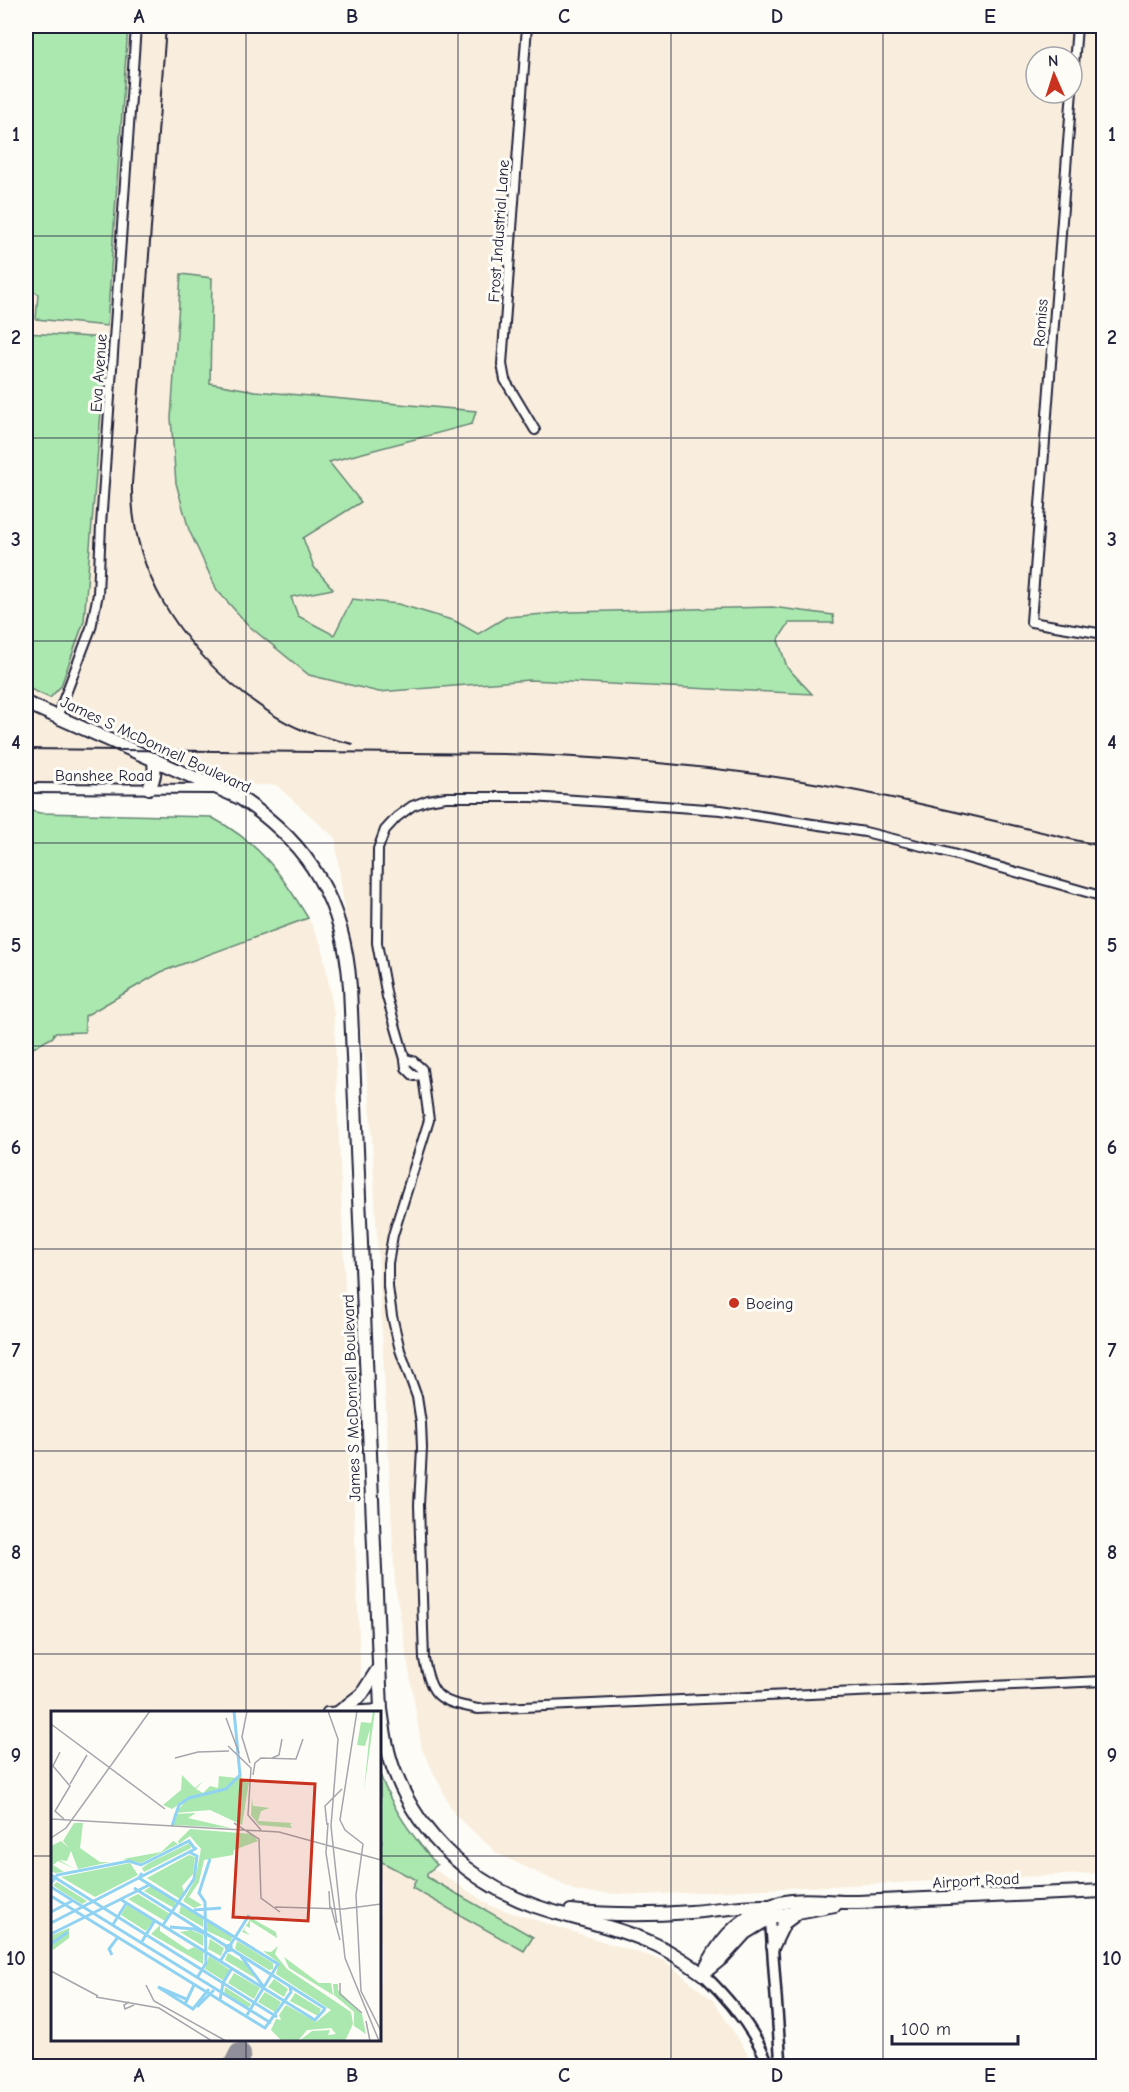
<svg xmlns="http://www.w3.org/2000/svg" width="1129" height="2092" viewBox="0 0 1129 2092" font-family="'Comic Neue',sans-serif">
  <style>
    .built { fill: #f9eedd; fill-rule: evenodd }
    .green { fill: #abe8af; stroke: #668575; stroke-width: 1.5 }
    .lines { fill: none; stroke-linecap: round; stroke-linejoin: round }
    .taxiway { stroke: #908f99; stroke-width: 22 }
    .minor-casing { stroke: #22223b; stroke-width: 12 }
    .tertiary-casing { stroke: #22223b; stroke-width: 14 }
    .primary-casing { stroke: #22223b; stroke-width: 16 }
    .minor { stroke: #fdfcf7; stroke-width: 8 }
    .tertiary { stroke: #fdfcf7; stroke-width: 9 }
    .primary { stroke: #fdfcf7; stroke-width: 12 }
    .rail { stroke: #22223b; stroke-width: 2 }
    .grid { fill: none; stroke: #22223b; stroke-width: 1.5; stroke-opacity: 0.55 }
    .poi-dot { fill: #c8321e; stroke: #fdfcf7; stroke-width: 2 }
    .labels { text-anchor: middle; stroke-width: 6; stroke-linejoin: round; paint-order: stroke }
    .street-label { font-size: 16px; fill: #22223b; stroke: #fdfcf7 }
    .poi-label { font-size: 16px; fill: #22223b; stroke: #fdfcf7; text-anchor: start }
    .inset-river { fill: none; stroke: #90d2f2; stroke-width: 3 }
    .inset-road { fill: none; stroke: #a5a5ac; stroke-width: 1.5 }
    .view { fill: #c8321e; fill-opacity: 0.15; stroke: #c8321e; stroke-width: 3 }
    .inset-edge { fill: none; stroke: #22223b; stroke-width: 3 }
    .neatline { fill: none; stroke: #22223b; stroke-width: 2 }
    .grid-label { font-size: 20px; text-anchor: middle; font-weight: bold; fill: #22223b }
  </style>
  <rect width="100%" height="100%" fill="#fdfcf7"/>
  <filter id="ink" filterUnits="userSpaceOnUse"><feTurbulence type="fractalNoise" baseFrequency=".0167" numOctaves="2"/><feDisplacementMap in="SourceGraphic" scale="12" xChannelSelector="R" yChannelSelector="G"/><feConvolveMatrix kernelMatrix="1 2 1 2 8 2 1 2 1" color-interpolation-filters="sRGB"/></filter>
  <g filter="url(#ink)">
    <!-- built -->
    <g class="built">
      <path d="M26,26H1103V1873L642,1895L578,1892L498,1854L454,1814L422,1749L395,1585L370,1102L335,838L276,785L26,787ZM1036,57H1072V93H1036Z"/>
      <polygon points="26,808 40,813 256,849 280,873 308,918 322,946 334,1013 362,1712 52,1712 52,2040 380,2040 380,1786 397,1826 432,1868 491,1906 665,1961 714,2001 749,2056 751,2066 26,2066"/>
    </g>
    <!-- green -->
    <g class="green">
      <polygon points="26,26 128,26 107,326 36,319 38,294 26,286"/>
      <polygon points="181,274 212,278 210,383 255,391 476,411 472,424 329,462 361,502 303,538 314,567 333,589 291,597 298,616 334,635 352,599 398,604 455,621 478,634 506,617 571,612 772,607 833,615 834,623 789,623 778,640 787,667 812,694 529,680 379,692 309,675 249,626 217,590 189,530 176,483 171,418"/>
      <polygon points="26,333 107,338 84,621 61,686 50,698 26,687"/>
      <path d="M26,810L40,813L211,817C260,843 280,872 308,918L161,972L85,1016V1032L54,1033L53,1037L26,1052Z"/>
      <path d="M380,1774C392,1809 413,1837 437,1865L427,1873V1877L533,1937L524,1951L412,1888L416,1880L380,1861V1847L382,1841L380,1839Z"/>
    </g>
    <g class="lines">
      <!-- taxiway -->
      <polyline class="taxiway" points="234,2066 240,2054"/>
      <!-- minor casing -->
      <g class="minor-casing">
        <g id="minor">
          <polyline points="527,26 502,364 505,380 535,430"/>
          <polyline points="1077,26 1031,622 1104,634"/>
          <polyline points="57,717 91,628 98,594 101,525 136,26"/>
          <polyline points="26,788 213,789"/>
          <path d="M405,1059L413,1061L422,1069L429,1120L393,1235L388,1263V1287L392,1316L400,1350L417,1397L421,1423L422,1448L419,1505L424,1659C432,1700 440,1701 478,1709L1104,1681"/>
          <polyline points="421,1075 414,1076 406,1068 405,1059 387,997 377,943 378,849 385,830 397,817 412,806 428,800 446,797 532,797 721,810 865,832 942,851 1104,897"/>
          <polyline points="327,1712 381,1709"/>
        </g>
      </g>
      <!-- tertiary casing -->
      <g class="tertiary-casing">
        <g id="tertiary">
          <polyline points="770,1913 781,2066"/>
          <path d="M703,1974C731,2001 755,2030 769,2066"/>
        </g>
      </g>
      <!-- primary casing -->
      <g class="primary-casing">
        <g id="primary">
          <path d="M26,703L240,798C310,844 344,902 350,987L381,1709C384,1731 387,1754 396,1775C421,1838 472,1883 535,1906C573,1919 615,1926 652,1943C671,1951 687,1963 703,1974"/>
          <path d="M149,788C155,778 155,771 154,759"/>
          <polyline points="339,1712 362,1694 378,1669"/>
          <path d="M571,1911C609,1915 652,1915 691,1912C717,1910 743,1905 769,1906"/>
          <polyline points="773,1946 784,1923 796,1914"/>
          <polyline points="706,1971 723,1957 745,1933 771,1917 835,1905"/>
          <path d="M703,1974C718,1942 734,1922 768,1907C796,1895 828,1903 858,1902C940,1898 1022,1895 1104,1891"/>
        </g>
      </g>
      <!-- minor -->
      <use href="#minor" class="minor"/>
      <!-- tertiary -->
      <use href="#tertiary" class="tertiary"/>
      <!-- primary -->
      <use href="#primary" class="primary"/>
      <!-- rail -->
      <g class="rail">
        <path d="M166,26L132,484C130,570 180,644 245,695C262,708 280,721 300,729C317,736 335,740 353,744"/>
        <path d="M26,749L504,754C604,757 704,765 802,781C904,798 1003,823 1104,847"/>
      </g>
    </g>
  </g>
  <!-- grid -->
  <path class="grid" d="M246,26V1712M458,26V2066M671,26V2066M883,26V2066M26,236H1104M26,438H1104M26,641H1104M26,843H1104M26,1046H1104M26,1249H1104M26,1451H1104M26,1654H1104M26,1856H52M380,1856H1104M246,2040V2066"/>
  <!-- markers -->
  <circle class="poi-dot" cx="734" cy="1303" r="6"/>
  <g class="labels">
    <!-- street labels -->
    <g class="street-label">
      <text transform="translate(498 231) rotate(-86)" y="6">Frost Industrial Lane</text>
      <text transform="translate(1040 323) rotate(-86)" y="6">Romiss</text>
      <text transform="translate(98 373) rotate(-86)" y="6">Eva Avenue</text>
      <text transform="translate(156 744) rotate(25)" y="6">James S McDonnell Boulevard</text>
      <text x="104" y="781">Banshee Road</text>
      <text transform="translate(351 1398) rotate(-92)" y="6">James S McDonnell Boulevard</text>
      <text transform="translate(976 1880) rotate(-3)" y="6">Airport Road</text>
    </g>
    <!-- poi labels -->
    <g class="poi-label">
      <text x="746" y="1309">Boeing</text>
    </g>
  </g>
  <!-- overview -->
  <g transform="translate(51 1711)">
    <rect width="330" height="330" fill="#fdfcf7"/>
    <path d="M322,0H324L313,80L319,18L314,35L306,34L310,11L320,12ZM131,64L144,77L152,70L145,78L152,82L159,75L167,77L168,65L185,67L191,64L190,69L198,71L191,114L159,99L124,102L138,87L121,98L112,94L130,79ZM201,87L202,95L219,97L210,100L207,110L242,112L239,113L241,117L208,114L200,104ZM145,102L137,107L180,117L122,114L123,103ZM23,112H32L29,137L49,151H59L27,158L20,140L16,150L8,149L24,158L7,150L2,154L13,161L4,162L0,160V135L10,130L18,137L12,130ZM139,118L201,123L207,130L183,139L182,144L153,149L148,171L138,186L151,194L143,197L132,190L144,169L150,138L139,125L128,133L127,130ZM122,130L127,133L90,152L72,148L110,141ZM139,132L140,137L93,161L91,157L98,152ZM138,144L144,146L142,163L131,175L133,181L129,188L96,167ZM79,152L87,164L44,186L10,166ZM6,171L36,190L31,193L10,180L2,174ZM100,175L125,191L123,197L93,180ZM87,183L119,203L114,210L77,188ZM76,194L102,210L95,220L70,204ZM130,195L152,207V216L128,202ZM200,207L225,221L226,227L199,210V217L195,215L193,219L199,224L191,221ZM156,210L181,226L180,231L156,220ZM109,214V220L137,239L143,236L152,241V253L100,223ZM18,217V227L2,239L0,235L18,221L0,233V225ZM140,219L152,224V235L129,221ZM159,228L173,237L170,245L157,238ZM186,230L222,252V258L218,259L184,238ZM227,235L224,243L236,258L300,301L302,313L294,330H248L261,320L279,319L277,324L285,323L280,317L256,319L247,330H231L220,319L225,308L230,309L228,304L235,294L265,311L280,299L225,263L228,252L212,240L220,241ZM177,242L196,253L204,267L174,249ZM158,245L179,259L172,269L154,258ZM233,246L268,272H280L282,284L238,257ZM183,262L209,277L203,288L177,272ZM223,268L237,278L233,286L217,276ZM282,273H287V279L311,303L315,323L303,315V301L283,284ZM174,276L200,293L199,295L196,297L173,283ZM214,281L230,291L224,301L207,291ZM244,282L270,298L267,305L239,290Z" fill="#abe8af"/>
    <path class="inset-river" d="M121,115L128,94L138,87L175,78L189,64L183,0M91,162L88,167L227,253L196,304M0,164L226,306M0,172L6,164L78,150L90,154L138,130L144,138M0,176L220,312M83,177L275,298M0,185L214,317L240,281L239,276M69,188L264,309L274,298M143,199L170,197M0,201L21,190M0,212L146,137M112,214L143,168L146,145L138,141M61,215L76,191M119,216L143,218L161,226M0,223L100,173M90,232L104,209M0,233L17,221M180,234V239L176,240L175,235ZM61,244L58,238L67,226M190,245L212,275M170,249L198,204M146,267L155,252L154,191L148,182L159,148M135,288L107,276L142,298L158,278M169,289L172,272L181,257M134,293L143,274M146,296L163,279"/>
    <path class="inset-road" d="M196,0L191,26L199,52M277,0L287,28L280,115L294,247L328,330M306,0L289,109L294,119L312,133L305,184L310,280L330,320M175,7L188,42M0,13L114,98M177,35L200,57L197,104L210,119M9,41L2,55L19,75L4,100L13,108M124,47L147,41L178,40M221,47L228,44L231,28M202,64L204,52L210,47L245,48L252,28M19,73L36,44M0,108L228,121L330,149M183,112L208,128L210,187L229,201M277,112L275,142L286,212M276,114L274,95L291,78M0,127L15,117L99,0M278,180L279,198M224,196L292,198L330,193M280,196L289,229M0,260L47,285M289,272V283L311,302M95,274L103,290L175,330M45,286L108,297L161,330M78,291L73,294L74,298L83,294M315,310L319,330"/>
    <path class="view" d="M190,69L264,73L257,210L182,206Z"/>
    <rect width="330" height="330" class="inset-edge"/>
  </g>
  <!-- margin -->
  <rect width="1129" height="2092" fill="none" stroke="#fdfcf7" stroke-width="66"/>
  <!-- north arrow -->
  <g transform="translate(1054 75) rotate(357)"><circle r="28" fill="#fdfcf7" stroke="#a5a5ac" stroke-width="1.5"/>
  <path d="M0-4.5L10 22L0 15L-10 22Z" fill="#c8321e"/>
  <text y="-9" font-size="16" font-weight="bold" text-anchor="middle" fill="#22223b">N</text>
  </g>
  <!-- scale -->
  <path d="M892 2035v9h126v-9" fill="none" stroke="#22223b" stroke-width="3"/>
  <text x="901" y="2035" font-size="18" fill="#22223b" stroke="#fdfcf7" stroke-width="4.5" paint-order="stroke">100 m</text>
  <rect x="33" y="33" width="1063" height="2026" class="neatline"/>
  <g class="grid-label">
    <text x="139" y="23">A</text>
    <text x="352" y="23">B</text>
    <text x="564" y="23">C</text>
    <text x="777" y="23">D</text>
    <text x="990" y="23">E</text>
    <text x="16" y="141">1</text>
    <text x="1112" y="141">1</text>
    <text x="16" y="344">2</text>
    <text x="1112" y="344">2</text>
    <text x="16" y="546">3</text>
    <text x="1112" y="546">3</text>
    <text x="16" y="749">4</text>
    <text x="1112" y="749">4</text>
    <text x="16" y="952">5</text>
    <text x="1112" y="952">5</text>
    <text x="16" y="1154">6</text>
    <text x="1112" y="1154">6</text>
    <text x="16" y="1357">7</text>
    <text x="1112" y="1357">7</text>
    <text x="16" y="1559">8</text>
    <text x="1112" y="1559">8</text>
    <text x="16" y="1762">9</text>
    <text x="1112" y="1762">9</text>
    <text x="16" y="1965">10</text>
    <text x="1112" y="1965">10</text>
    <text x="139" y="2082">A</text>
    <text x="352" y="2082">B</text>
    <text x="564" y="2082">C</text>
    <text x="777" y="2082">D</text>
    <text x="990" y="2082">E</text>
  </g>
</svg>
